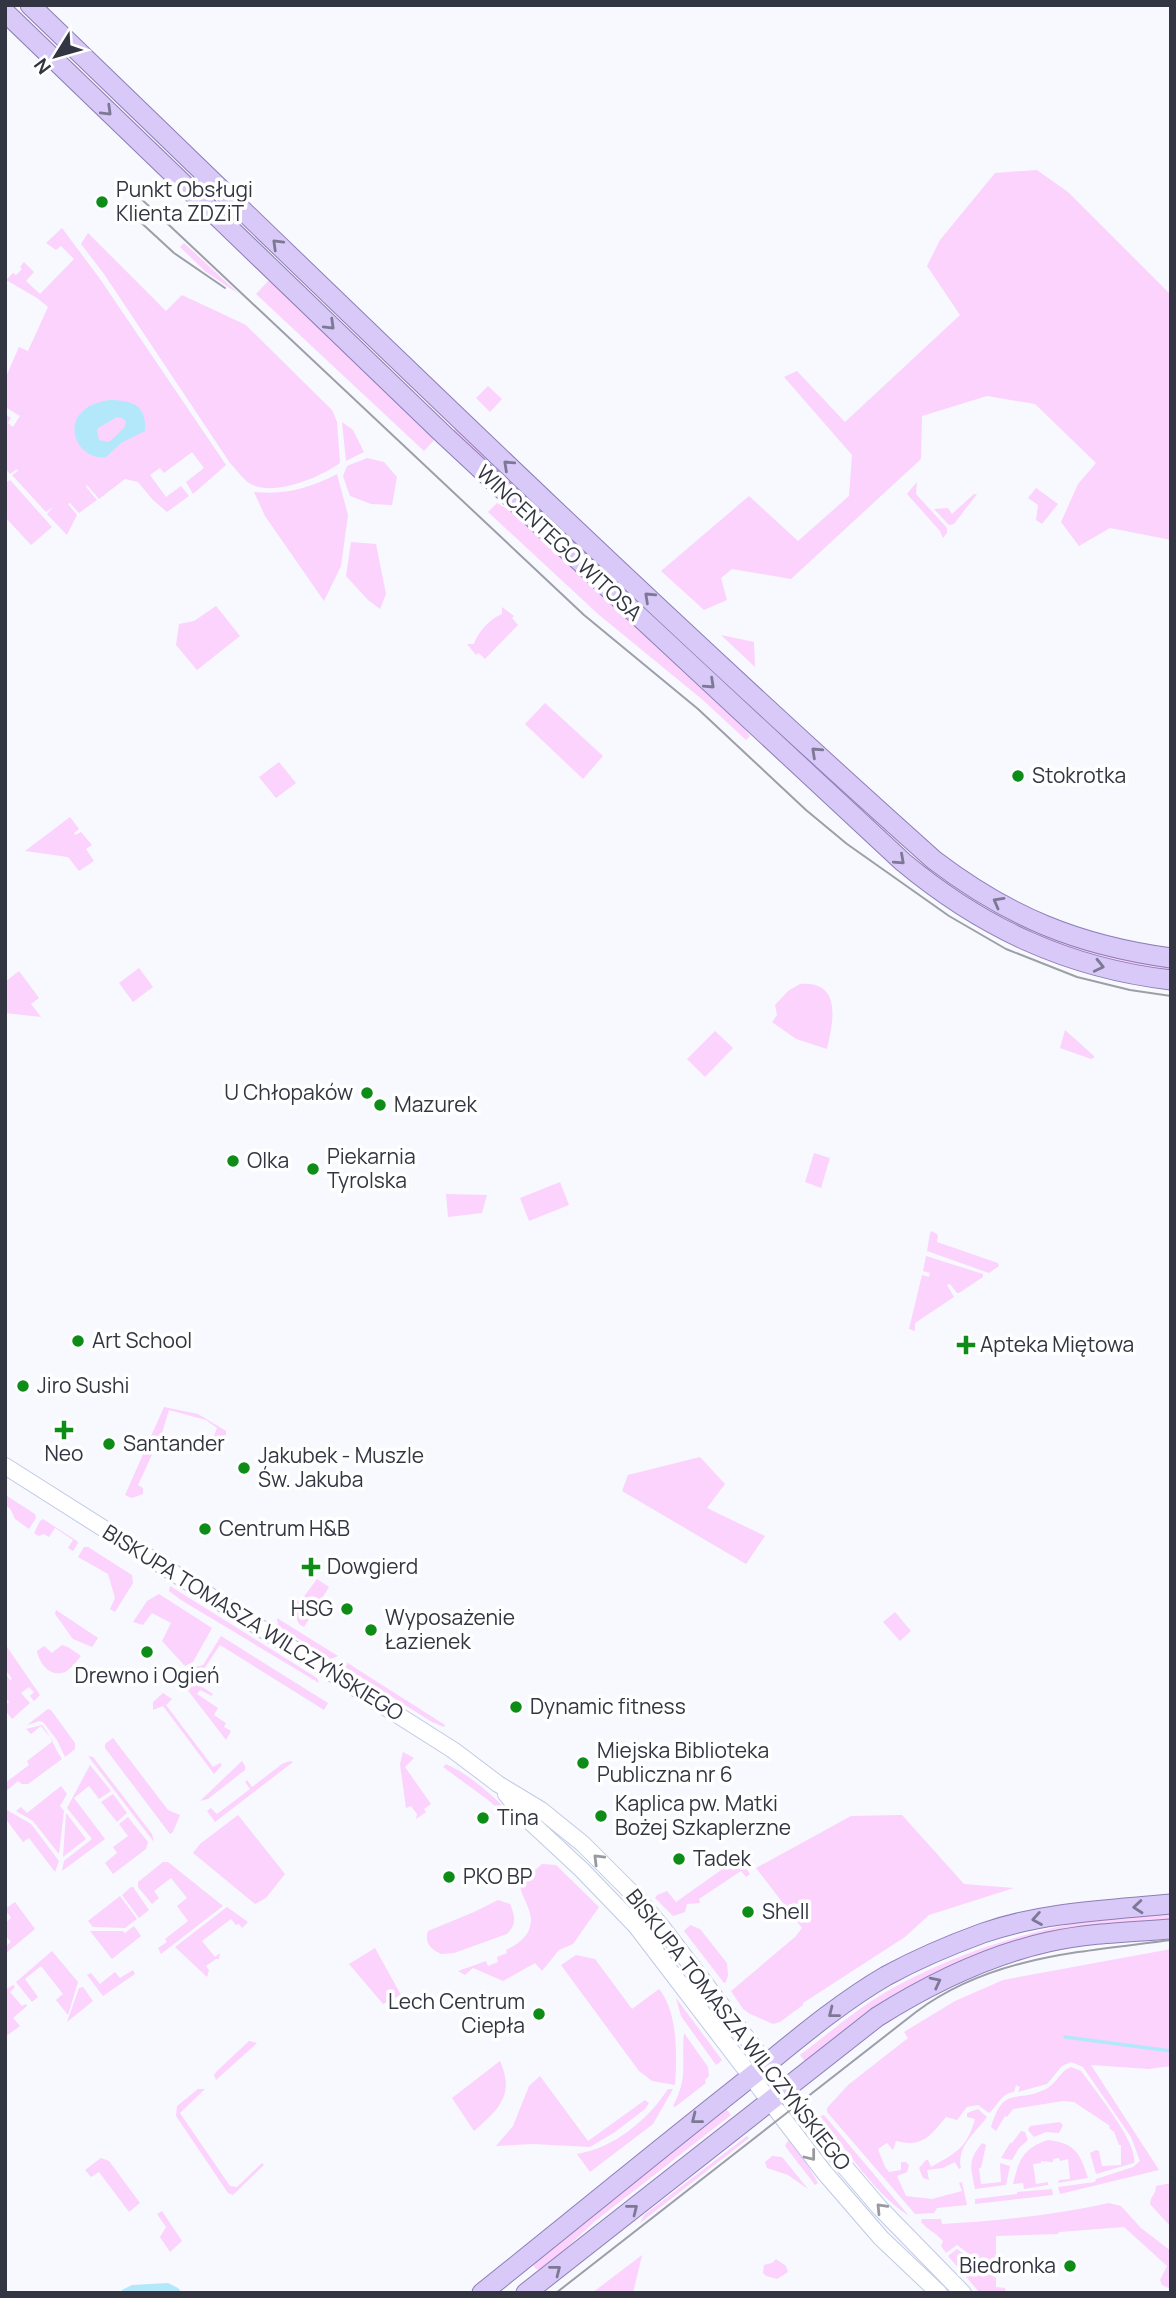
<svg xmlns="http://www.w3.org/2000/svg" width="1176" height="2298" viewBox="0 0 1176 2298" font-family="Manrope,sans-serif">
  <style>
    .green { fill: #fbd3fd }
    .water { fill: #b3e8fb; fill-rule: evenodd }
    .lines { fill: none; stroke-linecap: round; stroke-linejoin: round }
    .stream { stroke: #b3e8fb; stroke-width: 3.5 }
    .minor-casing { stroke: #c0c9e6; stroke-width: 18 }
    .major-casing { stroke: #8d7eb5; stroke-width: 21 }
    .minor { stroke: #fff; stroke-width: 16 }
    .major { stroke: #d8c9f8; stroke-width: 19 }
    .tram { stroke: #9d9fa8; stroke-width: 2 }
    .oneway { stroke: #7d7894 }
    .oneway2 { stroke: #999aa0 }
    .poi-dot { fill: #0d8c17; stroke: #fff; stroke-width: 2.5 }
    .labels { text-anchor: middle; stroke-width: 7; stroke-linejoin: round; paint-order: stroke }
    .poi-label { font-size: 21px; fill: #333642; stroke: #fff; text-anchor: start }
    .street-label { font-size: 21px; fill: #333642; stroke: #fff }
  </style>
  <rect width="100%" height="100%" fill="#f7f9ff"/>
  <!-- green -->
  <g class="green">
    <polygon points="1037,170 1068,192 1171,295 1171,540 1110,528 1079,546 1061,522 1078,484 1096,463 1035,404 987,396 922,416 921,459 791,579 732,569 721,578 727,600 704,610 661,571 749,496 798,541 849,496 852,455 784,377 797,371 845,422 960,315 927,266 940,240 995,173"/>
    <polygon points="62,228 100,279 226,465 193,494 186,482 204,468 192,452 164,473 160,468 150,475 166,497 181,486 189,496 167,512 153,500 138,482 125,479 99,499 87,485 86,487 97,500 79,513 70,503 68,504 77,515 67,535 47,514 53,507 46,512 12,475 18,471 17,469 10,474 5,468 5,414 11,418 8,423 13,427 20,416 5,407 5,379 19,347 28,351 48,307 37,298 6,280 13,273 16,275 22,269 20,267 24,262 34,272 26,281 40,294 74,259 61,246 56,250 46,243"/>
    <path d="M88,233L166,311L182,295L246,325L332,410L337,422L340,463C321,477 272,498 249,483C242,478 236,469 230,463L104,274L81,244Z"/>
    <polygon points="184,243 239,294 206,272 180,247"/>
    <polygon points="271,278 437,437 424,451 256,294"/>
    <polygon points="488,386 502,399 490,412 476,398"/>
    <polygon points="342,422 353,430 364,452 346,461"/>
    <polygon points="457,427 698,656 670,635 452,432"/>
    <polygon points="367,458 384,462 397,477 392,505 371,504 350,496 343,476 347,466"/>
    <path d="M337,474L348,515L341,566L324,601L265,516L254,492C286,495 310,488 337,474Z"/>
    <polygon points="10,480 52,527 31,545 5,517 5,483"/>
    <polygon points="917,482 916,494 947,528 947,533 943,538 940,531 907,494"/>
    <polygon points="1036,488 1058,504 1042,524 1036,520 1038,505 1028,498"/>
    <polygon points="974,494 977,494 954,524 949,525 934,509 948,508 952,514"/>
    <polygon points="497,503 519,516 732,714 750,736 746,740 704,701 598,614 488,512"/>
    <polygon points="351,542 376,544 386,594 380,609 368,600 346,576"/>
    <polygon points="216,606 240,636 197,670 176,645 179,624 194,621"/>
    <path d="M502,607L514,616L512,618L518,625L485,659L479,653L476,655L467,644H474C477,633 491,618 502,614Z"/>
    <polygon points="721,635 754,642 755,667"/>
    <polygon points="545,703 603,756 583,779 525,724"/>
    <polygon points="279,762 296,783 276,798 259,777"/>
    <polygon points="70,817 79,829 74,833 75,835 81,832 92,845 86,849 94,861 79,871 68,857 25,851"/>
    <polygon points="1032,933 1096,951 1171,966 1171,973 1058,947"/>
    <polygon points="139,968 153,987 133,1002 119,983"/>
    <polygon points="19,971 39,998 31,1004 41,1017 5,1013 5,982"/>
    <path d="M800,984C843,981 833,1022 827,1049L796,1039L772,1022L777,1015L775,1005L788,991Z"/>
    <polygon points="1065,1030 1094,1056 1094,1058 1091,1059 1060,1048"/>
    <polygon points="715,1031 733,1048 705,1077 687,1059"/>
    <polygon points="814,1153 830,1158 821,1188 805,1182"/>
    <polygon points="560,1182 569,1205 529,1221 520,1198"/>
    <polygon points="446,1194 487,1195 482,1213 448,1217"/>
    <polygon points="932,1231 938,1235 937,1242 998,1263 999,1266 989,1273 927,1251 930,1233"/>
    <polygon points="926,1256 983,1274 983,1277 959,1293 957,1293 950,1284 947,1285 954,1297 915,1323 915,1331 909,1329 922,1275 929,1277 930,1273 923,1271"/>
    <polygon points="164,1407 198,1414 226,1431 226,1435 221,1442 213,1439 217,1428 206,1420 169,1410 162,1433 138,1485 143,1488 143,1494 132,1498 125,1495"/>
    <polygon points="700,1457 725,1484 707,1508 765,1536 746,1564 622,1491 628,1475"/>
    <polygon points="7,1496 35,1514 36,1518 29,1529 15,1519 11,1510 5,1504 5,1497"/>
    <polygon points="43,1519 77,1541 78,1543 73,1551 68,1548 73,1540 55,1528 49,1537 44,1534 39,1536 34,1533 40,1521"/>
    <polygon points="84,1547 88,1547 132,1575 133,1583 115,1612 110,1609 115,1598 108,1574 78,1557"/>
    <polygon points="317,1579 329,1587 304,1627 299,1624 290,1603 302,1599"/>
    <polygon points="170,1586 317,1678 319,1683 181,1600 169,1591"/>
    <polygon points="159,1594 212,1628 193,1662 185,1666 162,1641 171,1623 152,1613 143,1625 133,1622 147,1601"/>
    <polygon points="56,1610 98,1638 92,1647 73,1639 55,1614"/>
    <polygon points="895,1612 911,1631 900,1641 883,1622"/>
    <polygon points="277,1618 338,1656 331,1659 278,1626"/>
    <polygon points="221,1636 328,1703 324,1710 220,1645 204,1669 208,1672 199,1685 213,1694 212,1696 200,1690 197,1694 218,1708 214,1715 226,1723 224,1727 231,1731 226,1740 176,1675 181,1671 203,1665"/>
    <polygon points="5,1644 40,1695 34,1701 30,1696 34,1692 29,1687 21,1693 30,1703 12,1719 5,1710 5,1705 9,1702 5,1697 5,1673 10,1680 12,1679 5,1669"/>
    <path d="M62,1645L68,1647L81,1656C76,1662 71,1669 65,1672C50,1678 39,1663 37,1651L44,1646L52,1653Z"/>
    <polygon points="346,1662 445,1725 444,1727 432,1722 343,1666"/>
    <polygon points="163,1693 172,1699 166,1705 213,1767 220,1763 222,1765 214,1774 163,1706 153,1710 153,1702"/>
    <polygon points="48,1709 51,1710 75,1743 75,1749 65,1757 57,1740 43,1722 40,1721 27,1725"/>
    <path d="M42,1725C51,1736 54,1747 62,1759L28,1784H22L18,1781L5,1792V1783L29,1765L27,1761L53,1741L41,1726L31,1734L26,1729Z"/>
    <polygon points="113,1738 168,1810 180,1815 173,1832 170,1834 105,1748 105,1744"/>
    <polygon points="403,1752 414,1758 405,1767 431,1804 424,1809 426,1812 416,1819 417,1814 411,1806 406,1808 400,1764"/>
    <polygon points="88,1756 93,1757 152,1834 154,1842"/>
    <polygon points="242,1761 245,1766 245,1770 208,1799 200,1801"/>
    <polygon points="290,1761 293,1762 215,1822 207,1811 211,1808 217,1814 250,1789 245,1782 247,1780 252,1787 282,1764"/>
    <path d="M446,1764C475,1777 498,1801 521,1824L518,1826L488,1800L443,1767Z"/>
    <polygon points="90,1765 111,1791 99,1799 89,1786 74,1798 105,1839 62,1871 64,1861 92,1839 67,1808"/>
    <polygon points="61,1786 67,1794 60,1806 64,1811 59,1854 33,1821 16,1811 21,1807 27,1813"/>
    <polygon points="113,1794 127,1813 117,1822 101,1802"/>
    <polygon points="7,1810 31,1824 59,1861 55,1872 29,1838 23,1842 5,1818 5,1811"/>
    <polygon points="66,1813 86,1839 63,1857"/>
    <polygon points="238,1815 285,1874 266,1898 255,1904 193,1853 200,1844"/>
    <polygon points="902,1815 964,1884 1014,1888 929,1915 905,1937 803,2003 803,2005 780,2022 773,2024 750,2014 743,2009 731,1991 795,1937 802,1928 756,1868 851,1816"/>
    <polygon points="128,1817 148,1842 146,1849 113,1874 105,1863 117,1853 113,1847 128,1836 119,1824"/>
    <polygon points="738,1858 750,1874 746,1877 741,1871 699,1899 700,1903 687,1904 685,1912 673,1916 655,1898 657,1895 667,1891 676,1902"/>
    <polygon points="163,1862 168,1862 223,1906 161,1954 158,1948 167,1942 165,1939 188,1921 177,1906 187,1898 171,1878 154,1891 159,1898 152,1904 138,1887 138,1882"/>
    <path d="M542,1864L556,1865L599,1907L573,1944L559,1950L542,1971L535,1963L503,1981L473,1968L465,1975L458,1971L486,1961L488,1966L498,1962L497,1957L507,1953L506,1950C523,1942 536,1930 529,1910C526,1900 520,1893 520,1883Z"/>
    <polygon points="131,1887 133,1887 149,1910 139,1918 122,1895"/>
    <polygon points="120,1896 137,1919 125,1928 93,1927 88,1921"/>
    <path d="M498,1900L510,1904C515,1916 517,1924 507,1934L454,1953L441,1954C431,1949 424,1943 428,1931L474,1912Z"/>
    <polygon points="15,1902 35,1929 5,1954 5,1947 11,1942 5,1935 5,1923 11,1918 5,1909"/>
    <polygon points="227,1907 248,1922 242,1928 239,1924 236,1925 231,1919 202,1941 215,1957 220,1953 219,1959 216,1959 206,1966 209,1970 207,1977 175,1947"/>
    <path d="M1171,1912V1921L1043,1936L806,2063L800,2055C828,2034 855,2010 886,1992C952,1954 1026,1931 1102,1918C1124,1914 1148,1914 1171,1912Z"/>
    <polygon points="690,1925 700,1929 727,1963 728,1975 726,1982 724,1983 684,1931"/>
    <polygon points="134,1926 141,1936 112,1959 90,1931 123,1931 125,1933"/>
    <polygon points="375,1948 401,1995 383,2004 349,1964"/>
    <path d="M1171,1949V2066L1149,2069L1091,2065L1159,2170L1060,2194L1058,2187L1095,2182L1096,2179L1133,2167L1140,2161L1131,2137L1083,2067L1071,2062L1062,2066L1047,2084L1018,2092L1020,2087L1016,2085L1014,2092C1001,2093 998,2106 989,2113L978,2105L967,2107L957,2120L946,2117C931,2135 923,2148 896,2141L893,2150L887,2143L878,2149L885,2167L889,2172L901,2170V2162H906L909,2165L907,2172L897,2176L906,2196L932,2199L962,2191L959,2183L962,2182L967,2205L937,2208L934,2213L915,2214L827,2112V2108L848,2085L908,2038L904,2032L955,2001L1003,1980Z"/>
    <polygon points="52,1951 78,1982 68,2015 56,2000 63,1994 41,1966 25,1979 38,1997 32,2002 16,1982"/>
    <path d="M576,1955L595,1959L632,2009L659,1989C678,2012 677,2056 675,2085L652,2081L639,2071L561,1965Z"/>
    <polygon points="133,1970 135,1974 103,1996 87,1975 91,1973 100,1984 115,1972 120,1978"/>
    <polygon points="13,1985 15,1987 10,1992 22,2006 26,2004 27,2006 13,2018 20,2026 5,2037 5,1990"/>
    <polygon points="83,1987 93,2001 67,2022 79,1988"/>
    <polygon points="676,1998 722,2060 716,2065 681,2016"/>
    <path d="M684,2033L708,2067L709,2076L705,2080L706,2083L675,2107L673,2106C689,2077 681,2063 684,2033Z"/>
    <polygon points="249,2041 257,2043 216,2080 214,2075 217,2071"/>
    <path d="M500,2061C515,2095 499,2109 474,2131L452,2098Z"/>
    <path d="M1071,2067L1081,2071C1094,2089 1139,2144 1134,2163L1096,2174L1090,2153L1096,2150L1099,2151L1102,2166L1121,2165V2145H1119L1114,2132L1109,2128L1110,2126L1074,2102L1063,2101L1013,2109L1007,2117L1005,2116L996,2131L991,2127C1004,2084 1016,2104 1046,2089C1057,2083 1060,2071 1071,2067Z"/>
    <polygon points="540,2076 588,2141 645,2100 649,2103 645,2109 615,2132 590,2147 533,2144 496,2146 513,2126 529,2086"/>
    <polygon points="198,2089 205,2089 180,2113 230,2186 237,2187 262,2163 264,2165 233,2195 228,2193 176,2116 177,2106"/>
    <path d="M668,2089H673L653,2124L590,2172L577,2154C614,2148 648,2120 668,2089Z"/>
    <polygon points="725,2107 731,2115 594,2222 542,2271 536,2269 533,2265 534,2260"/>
    <path d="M978,2109L987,2117C976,2132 956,2147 961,2168L959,2169L955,2162L943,2168L927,2170L929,2180L923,2178L919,2168L926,2160H928L931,2167C956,2153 967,2148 975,2119L967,2117V2113Z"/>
    <path d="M824,2115L909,2216C874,2193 845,2148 820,2116Z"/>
    <polygon points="1060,2122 1063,2125 1059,2133 1046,2132 1034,2137 1028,2130 1030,2126"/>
    <polygon points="1021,2131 1025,2132 1028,2140 1019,2148 1012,2160 1001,2158 1010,2143 1012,2143"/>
    <polygon points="747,2136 749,2138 640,2223 644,2215"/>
    <polygon points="789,2139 800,2152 818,2183 815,2185 785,2146"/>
    <path d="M1048,2140C1075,2143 1080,2153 1088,2178L1058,2183L1059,2180L1070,2179L1068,2159L1060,2161L1059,2158L1053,2159V2162L1041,2161V2163L1033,2164L1036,2184L1048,2182V2185L1024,2189L1023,2183L1013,2184C1019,2160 1023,2148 1048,2140Z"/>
    <path d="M982,2143L986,2145L981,2168H979L981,2184L1001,2182L1000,2163L1010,2166L1006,2185L975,2189C971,2166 967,2162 982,2143Z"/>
    <polygon points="772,2156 782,2157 808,2189 788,2175 767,2168 765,2162"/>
    <polygon points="101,2158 109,2161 140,2203 129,2212 99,2172 91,2177 85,2170"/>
    <path d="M1171,2183V2227L1150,2204C1150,2197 1156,2194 1156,2186Z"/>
    <polygon points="1052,2189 1053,2195 975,2204 975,2199 1017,2194 1017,2192"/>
    <path d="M1109,2203L1121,2206L1141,2228L1171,2251V2289L1162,2285L1160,2280L1167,2266L1124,2227L1059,2232L1058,2234L996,2236V2274L957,2245L946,2253L941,2246L943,2241C936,2233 928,2230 921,2222L922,2219H941L942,2224C998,2221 1054,2215 1109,2203Z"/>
    <polygon points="162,2211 182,2241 170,2252 160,2237 166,2227 157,2214"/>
    <polygon points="957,2249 996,2278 996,2287 1005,2288 1006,2292 980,2293 948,2256"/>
    <polygon points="642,2255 633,2293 592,2293"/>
    <polygon points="776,2259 786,2266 788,2272 777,2279 766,2276 763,2273 764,2265 772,2263"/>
  </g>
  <!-- water -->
  <g class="water">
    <path d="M109,400C132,400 147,405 145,431L121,443L106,457C81,461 63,428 83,411C90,404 100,402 109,400ZM117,417L124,419L126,422L124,428L109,442L99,440L97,431L98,428Z"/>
    <polygon points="168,2283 178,2288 182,2293 122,2293 122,2290 132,2285"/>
  </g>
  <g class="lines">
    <!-- stream -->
    <polyline class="stream" points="1065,2037 1171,2051"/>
    <!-- minor casing -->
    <g class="minor-casing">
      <g id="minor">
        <polyline points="5,1466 453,1750 498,1784 541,1810 583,1844 640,1901 662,1927 845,2167 879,2207 963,2293"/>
        <polyline points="506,1794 525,1817 582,1870 636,1926 824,2172 881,2238 939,2293"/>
      </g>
    </g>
    <!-- major casing -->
    <g class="major-casing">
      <g id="major">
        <path d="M30,5C329,293 625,584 934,860C1009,917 1077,945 1171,958"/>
        <path d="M5,12L444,435L903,862C982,928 1068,968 1171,980"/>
        <path d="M482,2293C567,2225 652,2155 738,2087C786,2049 833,2007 886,1976C917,1959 950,1945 983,1933C1043,1912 1108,1910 1171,1904"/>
        <path d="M526,2293L877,2017C931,1983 986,1956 1048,1942C1088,1933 1130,1932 1171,1929"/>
      </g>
    </g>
    <!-- minor -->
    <use href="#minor" class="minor"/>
    <!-- major -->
    <use href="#major" class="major"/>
    <!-- tram -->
    <g class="tram">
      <polyline points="136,194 584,615 698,709 806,810 847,844 949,916 1006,949 1077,977 1130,990 1171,996"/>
      <polyline points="124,207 174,253 225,288"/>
      <path d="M556,2293L916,2012C991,1956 1081,1952 1171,1940"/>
    </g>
  </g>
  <!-- one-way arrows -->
  <defs><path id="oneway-chevron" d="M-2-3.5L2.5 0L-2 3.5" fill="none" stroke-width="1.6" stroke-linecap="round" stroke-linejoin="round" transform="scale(1.75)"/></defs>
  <g class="oneway">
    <use href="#oneway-chevron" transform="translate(107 111) rotate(44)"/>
    <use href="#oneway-chevron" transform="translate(277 244) rotate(-136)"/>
    <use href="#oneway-chevron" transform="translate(330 325) rotate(44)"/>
    <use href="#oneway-chevron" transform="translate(508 465) rotate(-137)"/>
    <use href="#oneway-chevron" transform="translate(649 597) rotate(-137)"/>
    <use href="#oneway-chevron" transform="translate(710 684) rotate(43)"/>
    <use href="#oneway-chevron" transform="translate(816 752) rotate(-137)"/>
    <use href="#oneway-chevron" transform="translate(900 860) rotate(42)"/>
    <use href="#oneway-chevron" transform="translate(998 902) rotate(-151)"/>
    <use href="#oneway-chevron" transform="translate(1099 966) rotate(13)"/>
    <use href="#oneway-chevron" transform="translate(1138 1907) rotate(175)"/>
    <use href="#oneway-chevron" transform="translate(1037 1919) rotate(170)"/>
    <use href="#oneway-chevron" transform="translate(936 1982) rotate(-27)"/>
    <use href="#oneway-chevron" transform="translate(833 2013) rotate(142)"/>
    <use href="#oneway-chevron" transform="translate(696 2119) rotate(142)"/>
    <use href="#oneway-chevron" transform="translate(633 2209) rotate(-38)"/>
    <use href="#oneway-chevron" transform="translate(556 2270) rotate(-38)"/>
  </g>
  <g class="oneway2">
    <use href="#oneway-chevron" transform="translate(598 1859) rotate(-135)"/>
    <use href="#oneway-chevron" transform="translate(811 2156) rotate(52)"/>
    <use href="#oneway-chevron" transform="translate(881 2208) rotate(-134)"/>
  </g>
  <!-- markers -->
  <g class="poi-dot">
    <circle cx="102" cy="202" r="7"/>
    <circle cx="1018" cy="776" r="7"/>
    <circle cx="367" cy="1093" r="7"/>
    <circle cx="380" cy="1105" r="7"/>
    <circle cx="233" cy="1161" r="7"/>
    <circle cx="313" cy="1169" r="7"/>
    <circle cx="78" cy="1341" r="7"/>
    <path d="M962.5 1334.5h7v7h7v7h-7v7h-7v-7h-7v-7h7z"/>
    <circle cx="23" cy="1386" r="7"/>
    <path d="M60.5 1419.5h7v7h7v7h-7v7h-7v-7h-7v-7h7z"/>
    <circle cx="109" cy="1444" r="7"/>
    <circle cx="244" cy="1468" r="7"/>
    <circle cx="205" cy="1529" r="7"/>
    <path d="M307.5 1556.5h7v7h7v7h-7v7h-7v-7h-7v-7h7z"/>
    <circle cx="347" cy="1609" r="7"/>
    <circle cx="371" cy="1630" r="7"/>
    <circle cx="147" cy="1652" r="7"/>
    <circle cx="516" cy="1707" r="7"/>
    <circle cx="583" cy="1763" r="7"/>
    <circle cx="601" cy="1816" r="7"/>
    <circle cx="483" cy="1818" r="7"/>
    <circle cx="679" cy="1859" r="7"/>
    <circle cx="449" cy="1877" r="7"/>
    <circle cx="748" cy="1912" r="7"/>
    <circle cx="539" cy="2014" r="7"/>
    <circle cx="1070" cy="2266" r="7"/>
  </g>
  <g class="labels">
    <!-- poi labels -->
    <g class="poi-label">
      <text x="116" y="197">Punkt Obsługi<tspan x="116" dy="24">Klienta ZDZiT</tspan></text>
      <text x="1032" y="783">Stokrotka</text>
      <text x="353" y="1100" text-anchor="end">U Chłopaków</text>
      <text x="394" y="1112">Mazurek</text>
      <text x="327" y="1164">Piekarnia<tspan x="327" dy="24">Tyrolska</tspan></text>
      <text x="247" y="1168">Olka</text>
      <text x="92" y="1348">Art School</text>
      <text x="980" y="1352">Apteka Miętowa</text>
      <text x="37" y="1393">Jiro Sushi</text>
      <text x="123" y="1451">Santander</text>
      <text x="64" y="1461" text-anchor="middle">Neo</text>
      <text x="258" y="1463">Jakubek - Muszle<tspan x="258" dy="24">Św. Jakuba</tspan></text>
      <text x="219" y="1536">Centrum H&amp;B</text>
      <text x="327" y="1574">Dowgierd</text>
      <text x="333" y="1616" text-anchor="end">HSG</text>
      <text x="385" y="1625">Wyposażenie<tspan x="385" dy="24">Łazienek</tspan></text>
      <text x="147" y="1683" text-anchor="middle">Drewno i Ogień</text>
      <text x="530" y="1714">Dynamic fitness</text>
      <text x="597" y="1758">Miejska Biblioteka<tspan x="597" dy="24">Publiczna nr 6</tspan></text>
      <text x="615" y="1811">Kaplica pw. Matki<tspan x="615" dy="24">Bożej Szkaplerzne</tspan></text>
      <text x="497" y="1825">Tina</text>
      <text x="693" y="1866">Tadek</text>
      <text x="463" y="1884">PKO BP</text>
      <text x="762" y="1919">Shell</text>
      <text x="525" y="2009" text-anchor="end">Lech Centrum<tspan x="525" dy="24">Ciepła</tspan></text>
      <text x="1056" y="2273" text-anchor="end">Biedronka</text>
    </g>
    <!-- street labels -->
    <g class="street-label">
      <text transform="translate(559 543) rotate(43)" y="7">WINCENTEGO WITOSA</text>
      <text transform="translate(253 1623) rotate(32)" y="7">BISKUPA TOMASZA WILCZYŃSKIEGO</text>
      <text transform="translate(738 2030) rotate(52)" y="7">BISKUPA TOMASZA WILCZYŃSKIEGO</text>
    </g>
  </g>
  <!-- border -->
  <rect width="1176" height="2298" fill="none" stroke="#333642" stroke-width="14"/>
  <!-- north arrow -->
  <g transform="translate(56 56) rotate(233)" stroke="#ffffff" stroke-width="5" paint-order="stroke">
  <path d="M0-5L12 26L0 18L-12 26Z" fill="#333642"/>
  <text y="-10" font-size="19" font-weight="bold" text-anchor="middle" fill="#333642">N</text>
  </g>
</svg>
